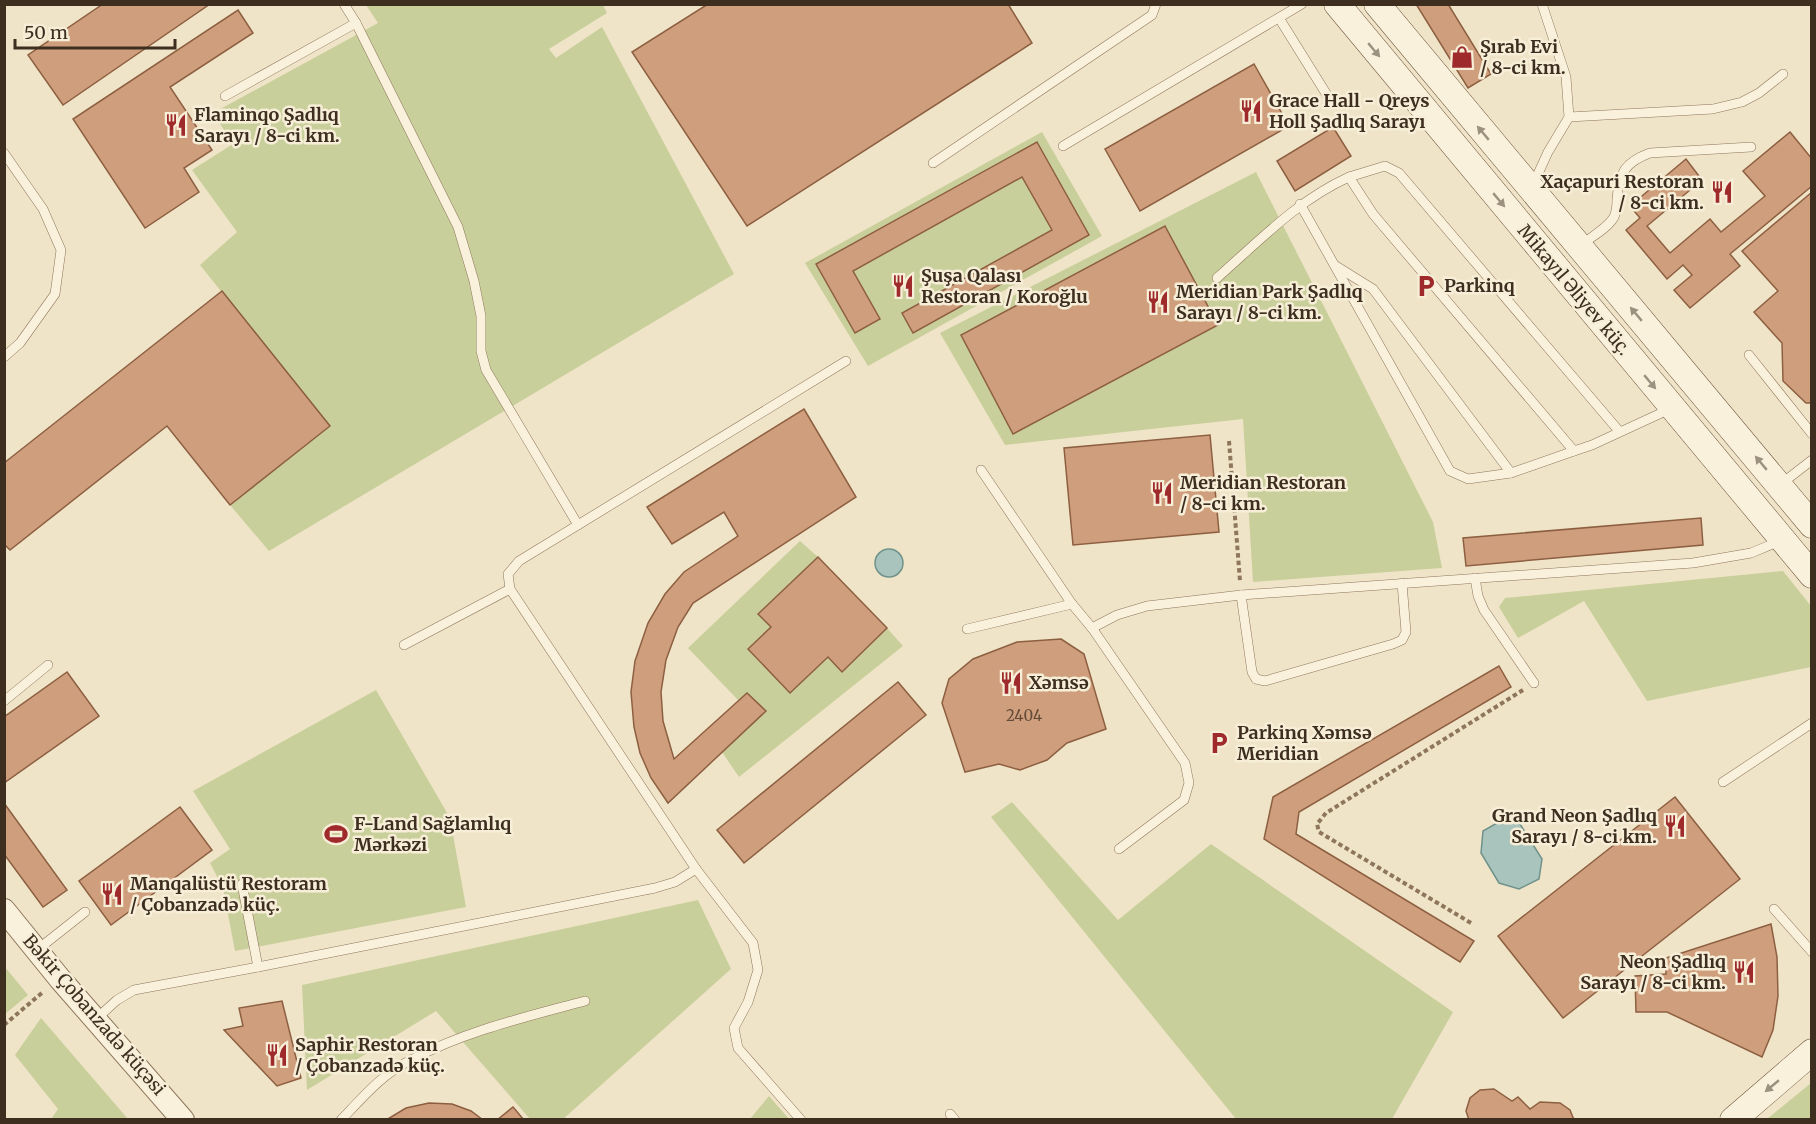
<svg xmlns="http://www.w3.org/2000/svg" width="1816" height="1124" viewBox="0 0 1816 1124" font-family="Merriweather,serif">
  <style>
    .green { fill: #c9cf9b }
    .water { fill: #a9c4bc; stroke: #6f938a; stroke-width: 1.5 }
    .building { fill: #cf9f7d; stroke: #8d5f41; stroke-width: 1.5 }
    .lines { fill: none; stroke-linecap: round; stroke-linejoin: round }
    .service-casing { stroke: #8d765c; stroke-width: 10 }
    .tertiary-casing { stroke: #8d765c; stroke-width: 24 }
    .secondary-casing { stroke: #6f573f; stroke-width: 27 }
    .path { stroke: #8d765c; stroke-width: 4; stroke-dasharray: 4.5 3; stroke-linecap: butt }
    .service { stroke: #faf1dc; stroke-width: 9 }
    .tertiary { stroke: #faf1dc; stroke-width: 22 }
    .secondary { stroke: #faf1dc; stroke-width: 26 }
    .oneway { fill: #9c907e }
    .labels { text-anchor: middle; stroke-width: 5; stroke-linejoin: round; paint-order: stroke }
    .number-label { font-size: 15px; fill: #624a37 }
    .poi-label { font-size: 18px; font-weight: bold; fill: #3d2e20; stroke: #f7eed8; text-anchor: start }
    .street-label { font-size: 18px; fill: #3d2e20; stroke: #f7eed8 }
  </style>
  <rect width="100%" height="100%" fill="#f0e4c8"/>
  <!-- green -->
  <g class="green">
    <polygon points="366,5 603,5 607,13 549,49 556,58 602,27 734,274 269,551 230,505 329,426 200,265 237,232 192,170 233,144 213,113 378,23"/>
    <polygon points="1042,132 1102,236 868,366 805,263"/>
    <polygon points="1256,172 1433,522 1442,568 1253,582 1243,419 1005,445 940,333"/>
    <polygon points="800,541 818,557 758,613 771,627 748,649 790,693 828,657 842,671 887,628 903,646 739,777 722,752 766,711 747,693 739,701 688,648"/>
    <polygon points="1783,571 1811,606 1811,667 1647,701 1584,601 1518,638 1499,607 1505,598"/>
    <polygon points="376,690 450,818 466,907 235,951 223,888 210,863 230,849 193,791"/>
    <polygon points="1012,802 1118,920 1211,844 1453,1012 1392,1119 1236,1119 991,817"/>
    <polygon points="698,900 731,969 562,1120 530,1119 436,1011 307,1090 302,985"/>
    <polygon points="5,967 28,995 5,1014 4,1014"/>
    <polygon points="41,1018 128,1119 51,1119 58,1109 15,1055"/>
    <polygon points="1811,1083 1811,1119 1767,1119"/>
    <polygon points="769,1096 789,1119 750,1119"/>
  </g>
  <!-- water -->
  <g class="water">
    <circle cx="889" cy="563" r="14"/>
    <polygon points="1504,819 1520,824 1542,859 1539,879 1519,889 1499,883 1481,853 1483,831"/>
  </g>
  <!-- building -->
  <g class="building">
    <polygon points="103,4 210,4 63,105 28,55"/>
    <polygon points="708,4 1008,4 1032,43 747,226 632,52"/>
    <polygon points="1416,4 1448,4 1491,74 1468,88"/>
    <polygon points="238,10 253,33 170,87 212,150 184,168 199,192 145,228 73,119"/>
    <polygon points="1254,64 1289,126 1140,211 1105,149"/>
    <polygon points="1333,127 1351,156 1295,191 1277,161"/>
    <polygon points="1790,132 1812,159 1812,186 1730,254 1740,266 1690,308 1674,290 1692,275 1683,265 1667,279 1626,230 1640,218 1630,206 1686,159 1702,180 1647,226 1670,253 1710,219 1721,232 1765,196 1743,171"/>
    <polygon points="1037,142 1089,235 913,333 902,313 1052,230 1022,177 853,271 880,319 855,333 816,264"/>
    <polygon points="1812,192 1812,403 1806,403 1783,381 1782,343 1754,312 1778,291 1742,251"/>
    <polygon points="1165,226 1218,325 1013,434 961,335"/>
    <polygon points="222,291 330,426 230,505 167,426 10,550 4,544 4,463"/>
    <polygon points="804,409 856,497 693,603 678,627 666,660 661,692 663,721 674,759 747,693 766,711 668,803 651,778 640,753 634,727 631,692 635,661 648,623 665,594 684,572 738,536 724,512 672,544 647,507"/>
    <polygon points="1210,435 1219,532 1073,545 1064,448"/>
    <polygon points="1701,518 1703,545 1466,566 1463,538"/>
    <polygon points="818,557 887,628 842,672 828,657 790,693 748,649 771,627 758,614"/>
    <polygon points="1061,639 1084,654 1106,729 1067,743 1047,760 1020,770 999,764 965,772 942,703 949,679 973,659 1017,642"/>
    <polygon points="1499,666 1511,687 1299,812 1296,834 1474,941 1460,962 1264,839 1273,797"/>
    <polygon points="67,672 99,716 4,783 4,717"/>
    <polygon points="898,682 926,715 744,863 717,830"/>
    <polygon points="1675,797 1740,879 1563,1018 1498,936"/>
    <polygon points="4,803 67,890 43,907 4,854"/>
    <polygon points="180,807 212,850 111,925 79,881"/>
    <polygon points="1771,924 1777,957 1778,996 1773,1030 1762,1057 1667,1012 1636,1012 1635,976 1666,974 1666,958"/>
    <polygon points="282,1001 301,1078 277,1086 224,1030 243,1026 239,1008"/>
    <polygon points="1494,1089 1512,1101 1518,1097 1530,1109 1540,1102 1560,1103 1570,1110 1574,1120 1469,1120 1466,1111 1470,1098 1480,1090"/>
    <polygon points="429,1103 452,1104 471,1111 483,1120 386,1120 406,1108"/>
    <polygon points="513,1107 524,1120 497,1120"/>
  </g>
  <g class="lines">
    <!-- service casing -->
    <g class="service-casing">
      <g id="service">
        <polyline points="344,4 356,23 458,227 474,281 481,316 481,351 486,370 578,525"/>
        <polyline points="1279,18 1327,95"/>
        <polyline points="225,96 356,23"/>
        <polyline points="1569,117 1713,109 1742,102 1759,93 1783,74"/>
        <polyline points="1063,146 1302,4"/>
        <polyline points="4,153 43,209 61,250 55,294 20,343 4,357"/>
        <polyline points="933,163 1152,15 1156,4"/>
        <polyline points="1349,177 1385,166 1399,173 1619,431"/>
        <polyline points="1532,187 1548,152 1569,117 1566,77 1542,4"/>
        <polyline points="1300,204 1450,471 1468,479 1511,473 1574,451"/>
        <path d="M1581,245C1591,237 1608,228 1614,217C1617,211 1617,205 1617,199C1619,173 1625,162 1650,153L1751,147"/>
        <polyline points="1336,266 1373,289 1511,473"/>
        <path d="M1217,278C1259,241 1298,200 1349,177L1373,214L1574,451L1592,445L1670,409"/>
        <polyline points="1749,355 1812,434"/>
        <polyline points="981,470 1072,604"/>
        <polyline points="1781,484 1812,460"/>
        <polyline points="1475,578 1478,596 1484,610 1534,683"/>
        <polyline points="1241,595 1252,672 1256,679 1265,681 1393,644 1402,640 1406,632 1402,583"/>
        <polyline points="1092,628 1117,615 1147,606 1241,595 1693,563 1751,553 1780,541"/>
        <polyline points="967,629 1072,604 1092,628 1185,763 1189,783 1184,800 1119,849"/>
        <polyline points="404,645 510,589"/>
        <polyline points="4,701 48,665"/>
        <polyline points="1723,782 1812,723"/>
        <polyline points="242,884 258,967"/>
        <polyline points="1774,909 1812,952"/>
        <polyline points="37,950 85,912"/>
        <polyline points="96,1019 117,1000 134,990 258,967 655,888 675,882 696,869"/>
        <polyline points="950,1114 955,1120"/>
        <path d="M341,1120C362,1098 383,1073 411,1060C465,1031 526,1017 585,1001"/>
        <polyline points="801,1120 738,1048 734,1028 748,1002 758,970 753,943 696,869 510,589 508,574 519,561 846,361"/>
      </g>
    </g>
    <!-- tertiary casing -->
    <g class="tertiary-casing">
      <polyline id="tertiary" points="4,910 60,979 183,1120"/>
    </g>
    <!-- secondary casing -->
    <g class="secondary-casing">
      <g id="secondary">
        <polyline points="1337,4 1812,575"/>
        <polyline points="1377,4 1812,525"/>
        <polyline points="1733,1120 1812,1052"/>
      </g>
    </g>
    <!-- path -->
    <g class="path">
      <polyline points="1229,441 1240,581"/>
      <polyline points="1471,923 1319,832 1317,824 1326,813 1523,690"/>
      <polyline points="4,1025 43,992"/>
    </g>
    <!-- service -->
    <use href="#service" class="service"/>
    <!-- tertiary -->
    <use href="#tertiary" class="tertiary"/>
    <!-- secondary -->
    <use href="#secondary" class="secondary"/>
  </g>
  <!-- one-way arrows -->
  <defs><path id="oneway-solid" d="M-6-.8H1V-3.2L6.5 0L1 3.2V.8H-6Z" transform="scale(1.5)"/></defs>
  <g class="oneway">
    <use href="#oneway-solid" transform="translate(1374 50) rotate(50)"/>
    <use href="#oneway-solid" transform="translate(1483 133) rotate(-130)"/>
    <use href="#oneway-solid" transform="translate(1499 200) rotate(50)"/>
    <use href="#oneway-solid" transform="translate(1636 314) rotate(-130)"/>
    <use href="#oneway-solid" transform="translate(1650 382) rotate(50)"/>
    <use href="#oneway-solid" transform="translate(1761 463) rotate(-130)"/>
    <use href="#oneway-solid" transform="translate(1772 1086) rotate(140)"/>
  </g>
  <!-- icons -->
  <defs>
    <g id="shop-bare" transform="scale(1.8)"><path d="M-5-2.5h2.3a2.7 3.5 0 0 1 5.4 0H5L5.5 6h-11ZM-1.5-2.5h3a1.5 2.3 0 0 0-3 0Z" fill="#9e2a2b" stroke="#f7eed8" stroke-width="2.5" paint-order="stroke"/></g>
    <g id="restaurant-bare" transform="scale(1.8)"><path d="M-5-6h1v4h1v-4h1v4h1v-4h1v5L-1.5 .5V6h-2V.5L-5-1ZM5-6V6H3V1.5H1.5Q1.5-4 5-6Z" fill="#9e2a2b" stroke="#f7eed8" stroke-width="2.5" paint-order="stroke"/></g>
    <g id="parking-bare" transform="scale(1.8)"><path d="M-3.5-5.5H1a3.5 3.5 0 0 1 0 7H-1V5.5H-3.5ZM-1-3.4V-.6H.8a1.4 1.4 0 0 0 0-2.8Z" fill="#9e2a2b" stroke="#f7eed8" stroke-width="2.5" paint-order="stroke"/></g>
    <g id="stadium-bare" transform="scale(1.8)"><path d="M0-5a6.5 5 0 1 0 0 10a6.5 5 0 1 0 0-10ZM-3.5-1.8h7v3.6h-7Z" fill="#9e2a2b" stroke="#f7eed8" stroke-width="2.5" paint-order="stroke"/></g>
  </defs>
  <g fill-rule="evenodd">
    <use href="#shop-bare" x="1462" y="57"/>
    <use href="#restaurant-bare" x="1251" y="111"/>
    <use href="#restaurant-bare" x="176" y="125"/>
    <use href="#restaurant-bare" x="1722" y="192"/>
    <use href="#restaurant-bare" x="903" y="286"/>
    <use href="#parking-bare" x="1426" y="286"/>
    <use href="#restaurant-bare" x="1158" y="302"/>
    <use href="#restaurant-bare" x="1162" y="493"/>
    <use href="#restaurant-bare" x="1011" y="683"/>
    <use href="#parking-bare" x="1219" y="743"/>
    <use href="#restaurant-bare" x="1675" y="826"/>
    <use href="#stadium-bare" x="336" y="834"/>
    <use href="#restaurant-bare" x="112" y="894"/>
    <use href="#restaurant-bare" x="1744" y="972"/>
    <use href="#restaurant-bare" x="277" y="1055"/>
  </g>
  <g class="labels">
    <!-- number labels -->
    <g class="number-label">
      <text x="1024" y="721">2404</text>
    </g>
    <!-- poi labels -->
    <g class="poi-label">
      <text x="1480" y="53">Şırab Evi<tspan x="1480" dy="21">/ 8-ci km.</tspan></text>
      <text x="1269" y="107">Grace Hall - Qreys<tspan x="1269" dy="21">Holl Şadlıq Sarayı</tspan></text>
      <text x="194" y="121">Flaminqo Şadlıq<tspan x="194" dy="21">Sarayı / 8-ci km.</tspan></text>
      <text x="1704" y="188" text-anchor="end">Xaçapuri Restoran<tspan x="1704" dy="21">/ 8-ci km.</tspan></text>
      <text x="921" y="282">Şuşa Qalası<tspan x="921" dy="21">Restoran / Koroğlu</tspan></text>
      <text x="1444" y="292">Parkinq</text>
      <text x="1176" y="298">Meridian Park Şadlıq<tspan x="1176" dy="21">Sarayı / 8-ci km.</tspan></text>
      <text x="1180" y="489">Meridian Restoran<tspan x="1180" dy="21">/ 8-ci km.</tspan></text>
      <text x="1029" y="689">Xəmsə</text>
      <text x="1237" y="739">Parkinq Xəmsə<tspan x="1237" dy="21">Meridian</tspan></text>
      <text x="1657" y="822" text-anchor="end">Grand Neon Şadlıq<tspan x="1657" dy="21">Sarayı / 8-ci km.</tspan></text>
      <text x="354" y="830">F-Land Sağlamlıq<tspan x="354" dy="21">Mərkəzi</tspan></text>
      <text x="130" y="890">Manqalüstü Restoram<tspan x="130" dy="21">/ Çobanzadə küç.</tspan></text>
      <text x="1726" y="968" text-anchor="end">Neon Şadlıq<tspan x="1726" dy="21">Sarayı / 8-ci km.</tspan></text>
      <text x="295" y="1051">Saphir Restoran<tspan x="295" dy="21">/ Çobanzadə küç.</tspan></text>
    </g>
    <!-- street labels -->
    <g class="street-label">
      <text transform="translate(1574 290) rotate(50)" y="6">Mikayıl Əliyev küç.</text>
      <text transform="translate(94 1015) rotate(49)" y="6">Bəkir Çobanzadə küçəsi</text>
    </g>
  </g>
  <!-- border -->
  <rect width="1816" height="1124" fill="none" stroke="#3d2e20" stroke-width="12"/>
  <!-- scale -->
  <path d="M15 39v9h160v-9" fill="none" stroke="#3d2e20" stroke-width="3"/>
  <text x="24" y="39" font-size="18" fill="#3d2e20" stroke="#f7eed8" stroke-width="4.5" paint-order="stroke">50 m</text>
</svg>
